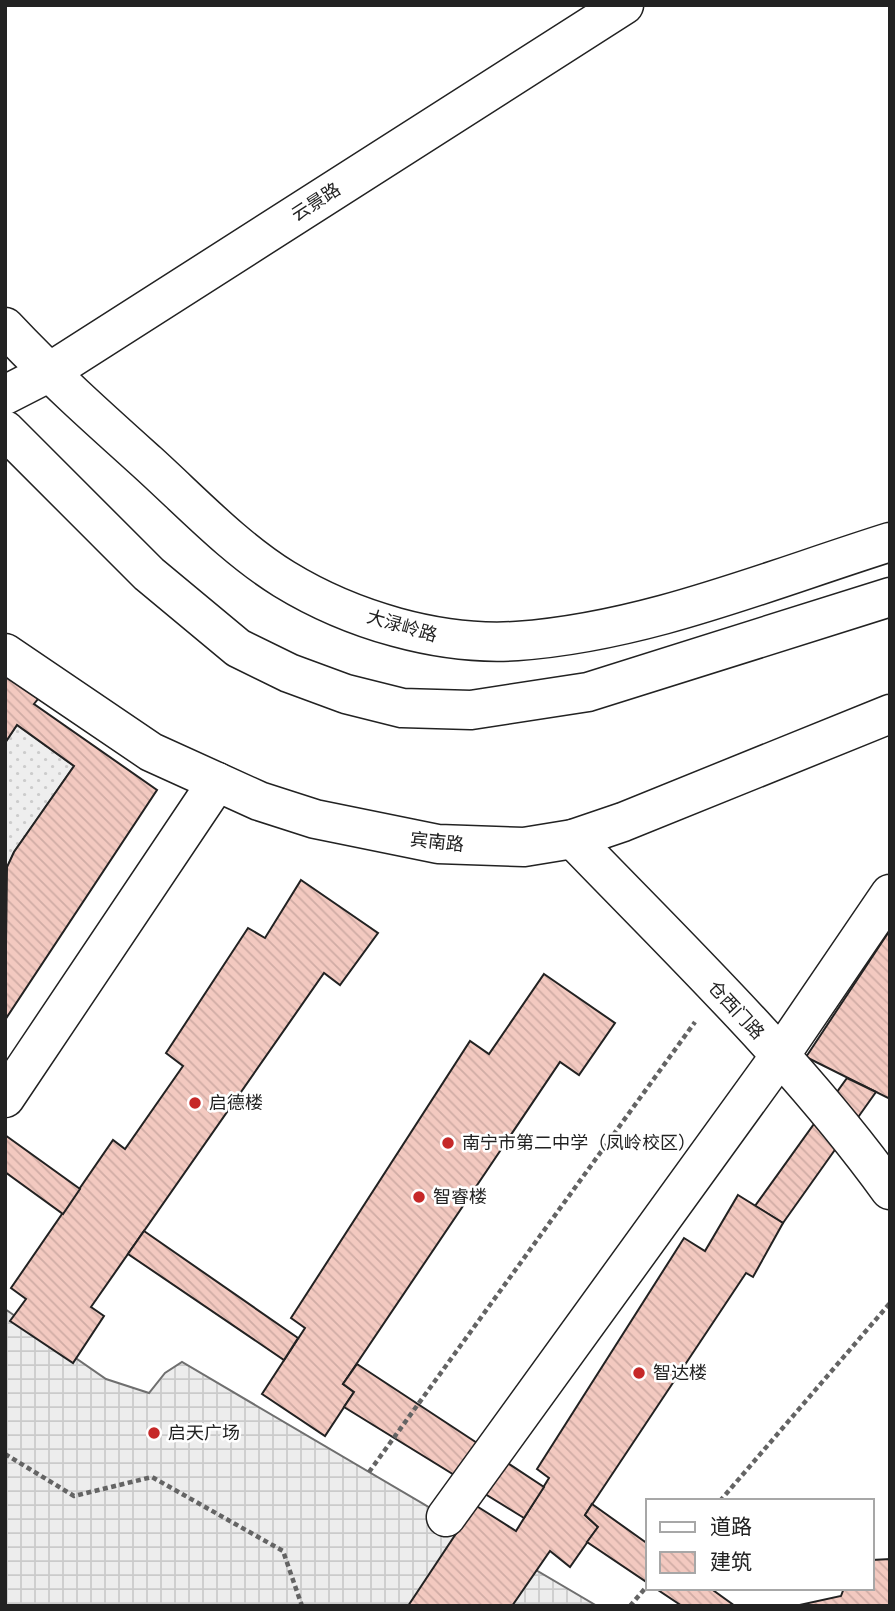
<svg xmlns="http://www.w3.org/2000/svg" width="895" height="1611" viewBox="0 0 895 1611" font-family="'Roboto Condensed','Noto Sans SC',sans-serif">
  <style>
    .grass { fill: url(#grass-dots); stroke: #6f6f6f; stroke-width: 2 }
    .plaza { fill: url(#plaza-grid); stroke: #6f6f6f; stroke-width: 2 }
    .building { fill: url(#building-back-hatch); stroke: #222; stroke-width: 2 }
    .lines { fill: none; stroke-linecap: round; stroke-linejoin: round }
    .minor-casing { stroke: #222; stroke-width: 41 }
    .path { stroke: #646464; stroke-width: 4.5; stroke-dasharray: 5 3.5; stroke-linecap: butt }
    .minor { stroke: #fff; stroke-width: 38 }
    .poi-dot { fill: #c62828; stroke: #fff; stroke-width: 2.5 }
    .labels { text-anchor: middle; stroke-width: 5; stroke-linejoin: round; paint-order: stroke }
    .street-label { font-size: 18px; fill: #222; stroke: #fff }
    .poi-label { font-size: 18px; fill: #222; stroke: #fff; text-anchor: start }
  </style>
  <defs>
    <pattern id="grass-dots" width="8" height="8" patternUnits="userSpaceOnUse" patternTransform="scale(1.75)"><rect width="8" height="8" fill="#eee"/><path d="M2 2h.1M6 6h.1" fill="none" stroke="#ccc" stroke-width="1.8" stroke-linecap="round"/></pattern>
    <pattern id="plaza-grid" width="8" height="8" patternUnits="userSpaceOnUse" patternTransform="scale(1.75)"><rect width="8" height="8" fill="#ededed"/><path d="M0 4h8M4 0v8" fill="none" stroke="#cbcbcb"/></pattern>
    <pattern id="building-back-hatch" width="6" height="6" patternUnits="userSpaceOnUse" patternTransform="scale(1.75)"><rect width="6" height="6" fill="#f3c9c0"/><path d="M-1 5l2 2M0 0l6 6M5-1l2 2" fill="none" stroke="#d0aca5"/></pattern>
  </defs>
  <rect width="100%" height="100%" fill="#fff"/>
  <!-- grass -->
  <polygon class="grass" points="17,725 74,766 14,852 7,868 9,893 5,908 5,743"/>
  <!-- plaza -->
  <polygon class="plaza" points="5,1309 106,1379 149,1393 165,1373 182,1362 597,1606 5,1606"/>
  <!-- building -->
  <g class="building">
    <polygon points="5,670 42,694 34,704 157,790 5,1020 7,867 14,852 74,766 17,725 5,743"/>
    <polygon points="301,880 378,933 340,985 324,973 91,1307 104,1316 73,1363 10,1321 26,1299 11,1288 113,1140 125,1149 183,1066 166,1053 248,928 265,938"/>
    <polygon points="890,930 890,1099 806,1057"/>
    <polygon points="544,974 615,1023 579,1075 560,1062 343,1384 354,1392 325,1436 262,1394 305,1328 291,1318 470,1041 489,1054"/>
    <polygon points="847,1078 876,1092 783,1223 755,1206"/>
    <polygon points="5,1135 80,1189 63,1214 5,1172"/>
    <polygon points="738,1195 783,1223 753,1277 746,1273 585,1515 598,1527 570,1567 550,1551 512,1606 408,1606 475,1505 516,1531 549,1478 537,1469 684,1238 705,1251"/>
    <polygon points="144,1231 298,1338 284,1360 128,1254"/>
    <polygon points="357,1364 544,1487 524,1518 344,1407 354,1392 343,1384"/>
    <polygon points="592,1504 648,1544 648,1583 587,1542 598,1527 585,1515"/>
    <polygon points="890,1559 890,1606 795,1606 841,1596 844,1588 872,1588 872,1560"/>
    <polygon points="655,1588 710,1588 735,1606 682,1606"/>
  </g>
  <g class="lines">
    <!-- minor casing -->
    <g class="minor-casing">
      <g id="minor">
        <path d="M5,327C50,375 98,418 147,462C191,502 234,548 284,579C351,620 439,646 517,641C645,632 769,580 890,542"/>
        <polyline points="5,395 48,373 624,5"/>
        <polyline points="5,430 149,574 238,648 289,673 346,694 402,708 471,710 588,692 890,597"/>
        <polyline points="5,653 151,752 259,801 315,819 438,844 524,847 573,839 623,822 890,714"/>
        <path d="M573,839C682,952 798,1063 890,1190"/>
        <polyline points="5,1098 217,782"/>
        <polyline points="446,1517 779,1057 890,894"/>
      </g>
    </g>
    <!-- path -->
    <g class="path">
      <polyline points="5,1454 74,1496 152,1477 283,1551 302,1606"/>
      <polyline points="369,1472 695,1022"/>
      <polyline points="720,1501 890,1303"/>
      <polyline points="630,1606 648,1585"/>
    </g>
    <!-- minor -->
    <use href="#minor" class="minor"/>
  </g>
  <!-- markers -->
  <g class="poi-dot">
    <circle cx="195" cy="1103" r="7"/>
    <circle cx="448" cy="1143" r="7"/>
    <circle cx="419" cy="1197" r="7"/>
    <circle cx="639" cy="1373" r="7"/>
    <circle cx="154" cy="1433" r="7"/>
  </g>
  <g class="labels">
    <!-- street labels -->
    <g class="street-label">
      <text transform="translate(316 202) rotate(-33)" y="6">云景路</text>
      <text transform="translate(402 626) rotate(16)" y="6">大渌岭路</text>
      <text transform="translate(437 842) rotate(6)" y="6">宾南路</text>
      <text transform="translate(736 1010) rotate(47)" y="6">仓西门路</text>
    </g>
    <!-- poi labels -->
    <g class="poi-label">
      <text x="209" y="1109">启德楼</text>
      <text x="462" y="1149">南宁市第二中学（凤岭校区）</text>
      <text x="433" y="1203">智睿楼</text>
      <text x="653" y="1379">智达楼</text>
      <text x="168" y="1439">启天广场</text>
    </g>
  </g>
  <!-- border -->
  <rect width="895" height="1611" fill="none" stroke="#222222" stroke-width="14"/>
  <!-- legend -->
  <rect x="646" y="1499" width="228" height="91" fill="#ffffff" stroke="#a7a7a7" stroke-width="2"/>
  <rect x="660" y="1522" width="35" height="10" fill="#ffffff" stroke="#a7a7a7" stroke-width="2"/>
  <text x="710" y="1534" font-size="21" fill="#222222">道路</text>
  <rect x="660" y="1552" width="35" height="21" fill="url(#building-back-hatch)" stroke="#a7a7a7" stroke-width="2"/>
  <text x="710" y="1569" font-size="21" fill="#222222">建筑</text>
</svg>
